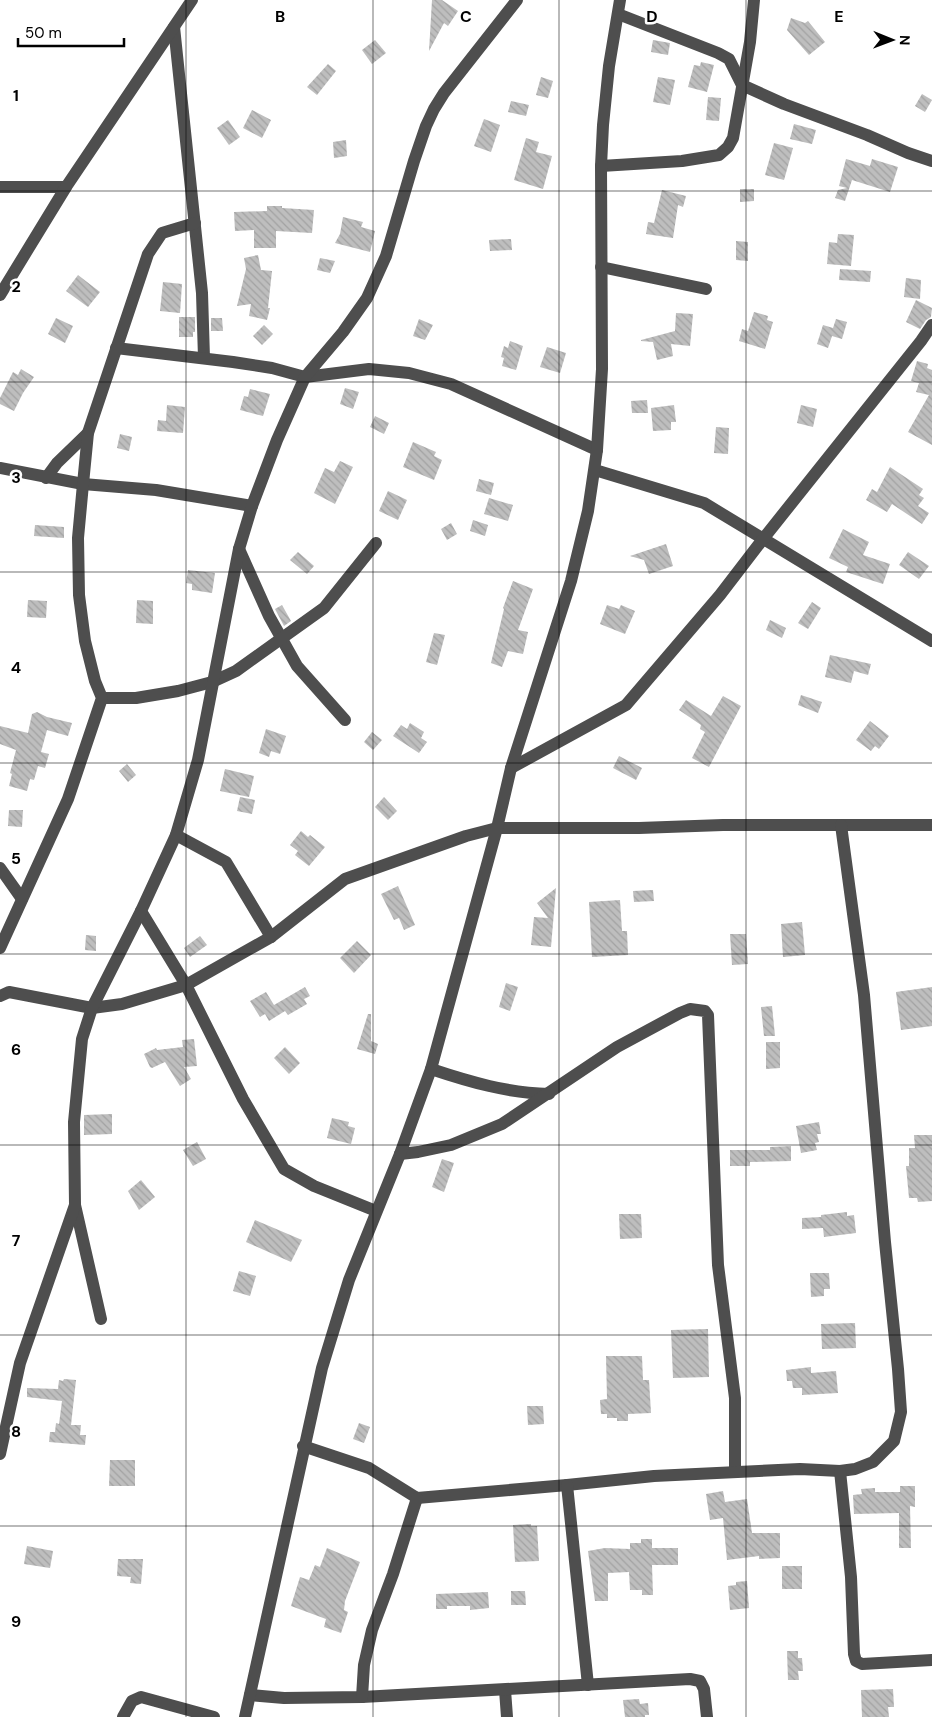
<svg xmlns="http://www.w3.org/2000/svg" width="932" height="1717" viewBox="0 0 932 1717" font-family="'DM Sans',sans-serif">
  <style>
    .building { fill: url(#building-back-hatch) }
    .lines { fill: none; stroke-linecap: round; stroke-linejoin: round }
    .minor { stroke: #4e4e4e; stroke-width: 12 }
    .grid { fill: none; stroke: #000; stroke-width: 1; stroke-opacity: 0.55 }
    .grid-label { font-size: 16px; text-anchor: middle; font-weight: bold; fill: #000; stroke: #fff; stroke-width: 5; stroke-linejoin: round; paint-order: stroke }
  </style>
  <defs>
    <pattern id="building-back-hatch" width="6" height="6" patternUnits="userSpaceOnUse" patternTransform="scale(1.25)"><rect width="6" height="6" fill="#bebebe"/><path d="M-1 5l2 2M0 0l6 6M5-1l2 2" fill="none" stroke="#a2a2a2"/></pattern>
  </defs>
  <rect width="100%" height="100%" fill="#fff"/>
  <!-- building -->
  <g class="building">
    <polygon points="432,0 442,0 458,11 448,26 444,23 429,51"/>
    <polygon points="791,18 805,23 808,21 825,42 809,55 787,30"/>
    <polygon points="375,40 386,53 372,64 362,50"/>
    <polygon points="653,40 670,43 668,55 651,52"/>
    <polygon points="701,62 714,65 707,92 688,87 694,65 700,66"/>
    <polygon points="328,64 336,71 317,95 307,87"/>
    <polygon points="541,77 553,81 548,98 536,95"/>
    <polygon points="658,77 675,80 670,105 653,102"/>
    <polygon points="922,94 932,100 925,112 915,106"/>
    <polygon points="708,97 721,98 719,121 706,120"/>
    <polygon points="511,101 529,105 526,116 508,112"/>
    <polygon points="252,110 271,120 262,138 243,128"/>
    <polygon points="484,119 500,125 491,152 474,146"/>
    <polygon points="228,120 240,137 229,145 217,128"/>
    <polygon points="794,124 816,130 812,144 790,139"/>
    <polygon points="526,138 539,142 536,152 552,156 543,189 514,180"/>
    <polygon points="346,140 347,156 334,158 333,142"/>
    <polygon points="774,143 793,148 784,180 765,175"/>
    <polygon points="846,159 870,166 872,159 898,167 890,192 852,180 845,201 835,198 838,190 847,188 839,186"/>
    <polygon points="740,189 754,189 754,201 740,202"/>
    <polygon points="662,190 686,196 683,207 678,205 673,238 646,234 648,222 654,223"/>
    <polygon points="267,206 282,206 282,208 314,210 312,233 276,231 276,248 254,248 254,230 235,231 234,212 267,211"/>
    <polygon points="343,217 363,222 361,227 375,231 370,252 335,243 340,234"/>
    <polygon points="838,234 854,235 851,266 827,264 829,242 837,243"/>
    <polygon points="511,239 512,250 490,251 489,240"/>
    <polygon points="736,241 748,242 748,261 736,260"/>
    <polygon points="258,255 261,270 272,271 268,308 270,308 267,320 249,316 251,304 237,306 246,269 244,258"/>
    <polygon points="320,258 335,261 330,273 317,270"/>
    <polygon points="840,269 871,271 870,282 839,280"/>
    <polygon points="78,275 100,292 88,307 66,291"/>
    <polygon points="906,278 921,280 920,299 904,297"/>
    <polygon points="163,282 182,284 180,313 160,311"/>
    <polygon points="916,300 932,308 931,317 926,320 920,329 906,322"/>
    <polygon points="754,312 768,316 767,320 773,322 765,349 739,341 742,329 748,331"/>
    <polygon points="676,313 693,314 690,346 671,344 673,356 657,360 653,342 641,341 641,340 675,331"/>
    <polygon points="179,317 195,317 195,332 193,332 193,337 179,337"/>
    <polygon points="56,318 73,326 65,343 48,334"/>
    <polygon points="211,318 222,318 223,331 211,331"/>
    <polygon points="419,319 433,325 425,340 413,336"/>
    <polygon points="836,319 847,322 842,339 832,336 828,348 817,344 823,325 833,328"/>
    <polygon points="264,325 273,334 262,345 253,336"/>
    <polygon points="510,341 523,346 516,370 502,366 504,358 501,357 504,346 508,348"/>
    <polygon points="547,347 566,353 560,373 540,367"/>
    <polygon points="917,361 928,364 927,368 932,370 932,445 908,432 929,395 916,392 919,383 911,381"/>
    <polygon points="21,369 34,377 23,393 14,411 0,404 0,398 13,372 18,375"/>
    <polygon points="345,388 359,392 353,409 340,404"/>
    <polygon points="250,389 270,394 263,416 240,410 244,396 248,397"/>
    <polygon points="647,400 648,413 632,413 631,401"/>
    <polygon points="167,405 185,407 183,433 157,431 158,420 166,421"/>
    <polygon points="674,405 676,422 671,422 671,430 653,431 651,408"/>
    <polygon points="801,405 817,409 813,427 797,423"/>
    <polygon points="375,416 389,423 384,434 370,427"/>
    <polygon points="716,427 729,428 728,454 714,453"/>
    <polygon points="120,434 132,437 129,451 117,448"/>
    <polygon points="413,442 436,452 434,456 442,460 434,480 403,467"/>
    <polygon points="340,461 353,467 335,504 314,493 325,468 334,472"/>
    <polygon points="890,467 923,489 919,495 924,498 918,506 929,513 922,524 892,504 887,512 866,500 872,489 877,492"/>
    <polygon points="479,479 494,483 491,495 476,491"/>
    <polygon points="388,491 407,500 398,520 379,511"/>
    <polygon points="489,498 513,505 508,521 484,514"/>
    <polygon points="473,520 488,525 485,536 470,531"/>
    <polygon points="451,523 457,534 447,540 441,529"/>
    <polygon points="35,525 64,527 64,538 34,536"/>
    <polygon points="843,529 869,542 863,555 890,564 883,584 846,572 848,567 829,558"/>
    <polygon points="666,544 673,566 649,574 644,560 630,556"/>
    <polygon points="298,552 314,566 307,574 290,560"/>
    <polygon points="908,552 929,566 919,579 899,565"/>
    <polygon points="188,570 215,573 212,593 192,590 192,584 186,583"/>
    <polygon points="513,581 533,589 518,630 528,632 523,654 508,651 502,667 491,663 504,609 503,608"/>
    <polygon points="28,600 47,601 46,618 27,617"/>
    <polygon points="137,600 153,601 153,624 136,623"/>
    <polygon points="812,602 821,608 808,629 798,623"/>
    <polygon points="282,605 291,621 284,626 275,609"/>
    <polygon points="607,605 619,609 621,605 635,611 625,634 600,624"/>
    <polygon points="770,620 786,628 782,638 766,630"/>
    <polygon points="434,633 445,635 437,665 426,662"/>
    <polygon points="830,655 871,664 868,675 854,671 851,683 825,677"/>
    <polygon points="801,695 822,702 818,713 798,705"/>
    <polygon points="723,696 741,706 709,767 692,758 705,732 700,729 701,725 679,710 686,700 711,716"/>
    <polygon points="37,712 47,717 72,723 68,736 47,730 41,752 49,754 45,768 38,766 34,780 30,779 27,791 9,786 12,774 10,773 16,750 0,744 0,726 28,733 32,714"/>
    <polygon points="870,721 889,736 879,749 875,746 871,751 856,740"/>
    <polygon points="410,723 424,732 421,738 427,742 419,753 393,736 401,725 407,729"/>
    <polygon points="266,729 286,736 280,754 271,751 269,757 259,753"/>
    <polygon points="372,732 382,740 373,750 364,742"/>
    <polygon points="619,756 642,768 636,780 613,768"/>
    <polygon points="127,764 136,775 128,782 119,771"/>
    <polygon points="225,769 254,776 249,797 220,791"/>
    <polygon points="240,797 255,800 252,814 237,811"/>
    <polygon points="384,797 397,811 388,820 375,807"/>
    <polygon points="9,810 23,810 22,827 8,826"/>
    <polygon points="301,831 308,837 310,835 325,847 309,866 295,855 298,851 290,845"/>
    <polygon points="398,886 415,925 404,930 399,918 394,920 381,894"/>
    <polygon points="556,888 551,947 531,945 534,917 548,918 537,903"/>
    <polygon points="653,890 654,901 634,902 633,891"/>
    <polygon points="620,900 622,931 627,931 628,955 592,957 589,902"/>
    <polygon points="802,922 805,955 783,957 781,924"/>
    <polygon points="730,934 746,934 748,964 732,965"/>
    <polygon points="86,935 96,936 96,951 85,950"/>
    <polygon points="200,936 207,945 190,957 184,948"/>
    <polygon points="357,941 371,955 354,973 340,958"/>
    <polygon points="506,983 518,987 510,1011 499,1007"/>
    <polygon points="305,987 310,996 304,999 307,1004 288,1015 285,1011 269,1021 265,1014 260,1017 250,1001 266,992 274,1005"/>
    <polygon points="932,987 932,1026 901,1030 896,992"/>
    <polygon points="772,1006 775,1036 764,1036 761,1007"/>
    <polygon points="368,1014 371,1014 371,1041 378,1044 375,1054 357,1049"/>
    <polygon points="194,1039 197,1066 184,1067 191,1079 180,1086 165,1062 152,1068 150,1067 144,1054 156,1048 157,1050 183,1047 182,1040"/>
    <polygon points="766,1042 780,1042 780,1068 766,1069"/>
    <polygon points="285,1047 300,1063 289,1074 274,1058"/>
    <polygon points="112,1114 112,1134 84,1135 84,1115"/>
    <polygon points="332,1118 349,1122 348,1126 355,1128 351,1144 327,1138"/>
    <polygon points="819,1122 821,1134 817,1134 819,1142 815,1143 817,1150 801,1153 796,1126"/>
    <polygon points="914,1135 932,1135 932,1201 918,1202 917,1198 909,1198 906,1166 909,1166 909,1148 915,1148"/>
    <polygon points="197,1142 206,1159 193,1166 183,1150"/>
    <polygon points="791,1146 791,1161 750,1162 750,1166 730,1166 730,1150 770,1150 770,1147"/>
    <polygon points="442,1159 454,1163 444,1192 432,1187"/>
    <polygon points="141,1180 155,1197 139,1210 128,1191"/>
    <polygon points="847,1212 847,1216 854,1215 856,1233 824,1237 823,1228 802,1229 802,1218 821,1217 821,1215"/>
    <polygon points="619,1214 641,1214 642,1238 620,1239"/>
    <polygon points="255,1220 302,1240 291,1262 246,1242"/>
    <polygon points="239,1271 256,1276 250,1296 233,1291"/>
    <polygon points="810,1273 829,1273 830,1289 824,1289 824,1296 811,1297"/>
    <polygon points="855,1323 856,1348 822,1349 821,1324"/>
    <polygon points="708,1329 709,1377 673,1378 671,1330"/>
    <polygon points="606,1356 642,1356 643,1380 649,1380 651,1413 628,1414 628,1421 617,1421 617,1418 607,1418 607,1414 601,1414 600,1400 607,1399"/>
    <polygon points="811,1367 811,1373 836,1371 838,1393 802,1395 802,1388 793,1388 792,1381 787,1381 786,1370"/>
    <polygon points="64,1379 76,1380 71,1425 81,1425 80,1435 86,1435 85,1445 49,1442 50,1432 55,1432 56,1423 59,1424 62,1401 27,1397 27,1388 58,1389 59,1380 63,1381"/>
    <polygon points="527,1406 543,1406 544,1424 528,1425"/>
    <polygon points="359,1423 370,1427 364,1443 353,1439"/>
    <polygon points="110,1460 135,1460 135,1486 109,1486"/>
    <polygon points="900,1486 915,1486 915,1507 910,1506 911,1548 899,1548 899,1513 854,1514 853,1495 862,1494 861,1489 875,1488 875,1492 900,1492"/>
    <polygon points="723,1491 725,1502 747,1499 752,1533 780,1533 780,1558 759,1559 759,1556 727,1560 723,1518 710,1520 706,1494"/>
    <polygon points="531,1524 531,1526 537,1526 539,1561 515,1562 513,1525"/>
    <polygon points="641,1539 652,1539 652,1548 678,1548 678,1565 652,1565 653,1595 642,1595 642,1590 630,1590 629,1572 608,1573 608,1601 595,1601 588,1551 605,1548 630,1549 630,1543 641,1543"/>
    <polygon points="27,1546 53,1551 50,1568 24,1564"/>
    <polygon points="327,1548 360,1562 345,1601 344,1610 348,1612 341,1633 324,1627 326,1619 291,1606 300,1577 309,1580 315,1565 320,1567"/>
    <polygon points="118,1559 143,1559 141,1584 130,1583 131,1577 117,1576"/>
    <rect x="782" y="1566" width="20" height="23"/>
    <polygon points="747,1581 749,1608 730,1610 728,1586 736,1585 736,1582"/>
    <polygon points="511,1591 525,1591 526,1605 511,1605"/>
    <polygon points="488,1592 489,1608 470,1610 470,1606 447,1606 447,1609 436,1609 436,1594"/>
    <polygon points="787,1651 798,1651 798,1658 802,1658 803,1671 798,1671 799,1680 788,1680"/>
    <polygon points="893,1689 894,1707 888,1707 889,1717 862,1717 861,1690"/>
    <polygon points="639,1699 640,1704 648,1703 649,1715 645,1715 645,1717 625,1717 623,1700"/>
  </g>
  <g class="lines">
    <!-- minor -->
    <g class="minor">
      <polyline points="618,14 718,53 729,59 742,85 784,104 867,135 908,153 932,161"/>
      <polyline points="174,27 202,293 204,358"/>
      <polyline points="601,166 682,161 719,155 728,147 733,138 750,42 754,0"/>
      <polyline points="0,187 66,187"/>
      <polyline points="601,267 706,289"/>
      <polyline points="0,295 66,187 192,0"/>
      <polyline points="116,348 233,362 272,368 305,377 369,369 409,373 451,384 597,450"/>
      <polyline points="0,468 83,484 156,490 252,506"/>
      <polyline points="595,470 704,503 932,641"/>
      <polyline points="46,478 57,463 88,433"/>
      <polyline points="239,549 269,616 297,666 345,720"/>
      <polyline points="102,698 136,698 178,691 212,682 236,671 324,608 376,543"/>
      <polyline points="511,768 626,705 720,595 763,539 921,341 932,325"/>
      <polyline points="176,835 226,862 271,937"/>
      <polyline points="0,868 22,899"/>
      <polyline points="141,911 186,985 243,1099 284,1169 314,1186 376,1211"/>
      <polyline points="0,948 68,799 102,698 95,681 85,641 79,595 78,538 83,484 88,433 148,254 162,233 195,223"/>
      <polyline points="0,996 9,992 92,1008 122,1004 186,985 271,937 345,879 466,836 497,828 639,828 723,825 932,825"/>
      <path d="M431,1069C470,1082 508,1093 549,1094"/>
      <polyline points="400,1154 418,1152 451,1145 502,1124 617,1047 680,1013 690,1009 705,1011 708,1015 718,1265 735,1398 735,1471"/>
      <polyline points="75,1205 101,1319"/>
      <polyline points="303,1446 369,1468 417,1498 567,1485 654,1476 800,1469 840,1471 855,1469 873,1462 894,1441 901,1412 898,1369 885,1242 864,995 841,825"/>
      <polyline points="0,1454 20,1363 75,1205 74,1122 82,1039 92,1008 141,911 176,835 198,760 239,549 252,506 277,440 305,377 343,332 367,298 386,256 414,161 426,126 434,109 444,93 517,0"/>
      <polyline points="840,1471 851,1577 854,1654 856,1661 862,1664 932,1660"/>
      <polyline points="567,1485 588,1685"/>
      <polyline points="505,1690 507,1717"/>
      <polyline points="250,1695 284,1698 362,1697 690,1679 700,1681 704,1689 707,1717"/>
      <polyline points="362,1697 364,1665 372,1630 393,1574 417,1498"/>
      <polyline points="123,1717 132,1701 141,1697 214,1717"/>
      <polyline points="245,1717 322,1368 349,1280 400,1154 431,1069 497,828 511,768 571,581 588,511 597,450 602,369 601,166 603,125 609,66 620,0"/>
    </g>
  </g>
  <!-- grid -->
  <path class="grid" d="M186,0V1717M373,0V1717M559,0V1717M746,0V1717M0,191H932M0,382H932M0,572H932M0,763H932M0,954H932M0,1145H932M0,1335H932M0,1526H932"/>
  <g class="grid-label">
    <text x="280" y="22">B</text>
    <text x="466" y="22">C</text>
    <text x="652" y="22">D</text>
    <text x="839" y="22">E</text>
    <text x="16" y="101">1</text>
    <text x="16" y="292">2</text>
    <text x="16" y="483">3</text>
    <text x="16" y="673">4</text>
    <text x="16" y="864">5</text>
    <text x="16" y="1055">6</text>
    <text x="16" y="1246">7</text>
    <text x="16" y="1437">8</text>
    <text x="16" y="1627">9</text>
  </g>
  <!-- north arrow -->
  <g transform="translate(892 40) rotate(91)" stroke="#ffffff" stroke-width="4" paint-order="stroke">
  <path d="M0-4L9 19L0 12L-9 19Z" fill="#000000"/>
  <text y="-8" font-size="14" font-weight="bold" text-anchor="middle" fill="#000000">N</text>
  </g>
  <!-- scale -->
  <path d="M18 38v8h106v-8" fill="none" stroke="#000000" stroke-width="2.5"/>
  <text x="25" y="38" font-size="15" fill="#000000" stroke="#ffffff" stroke-width="4" paint-order="stroke">50 m</text>
</svg>
